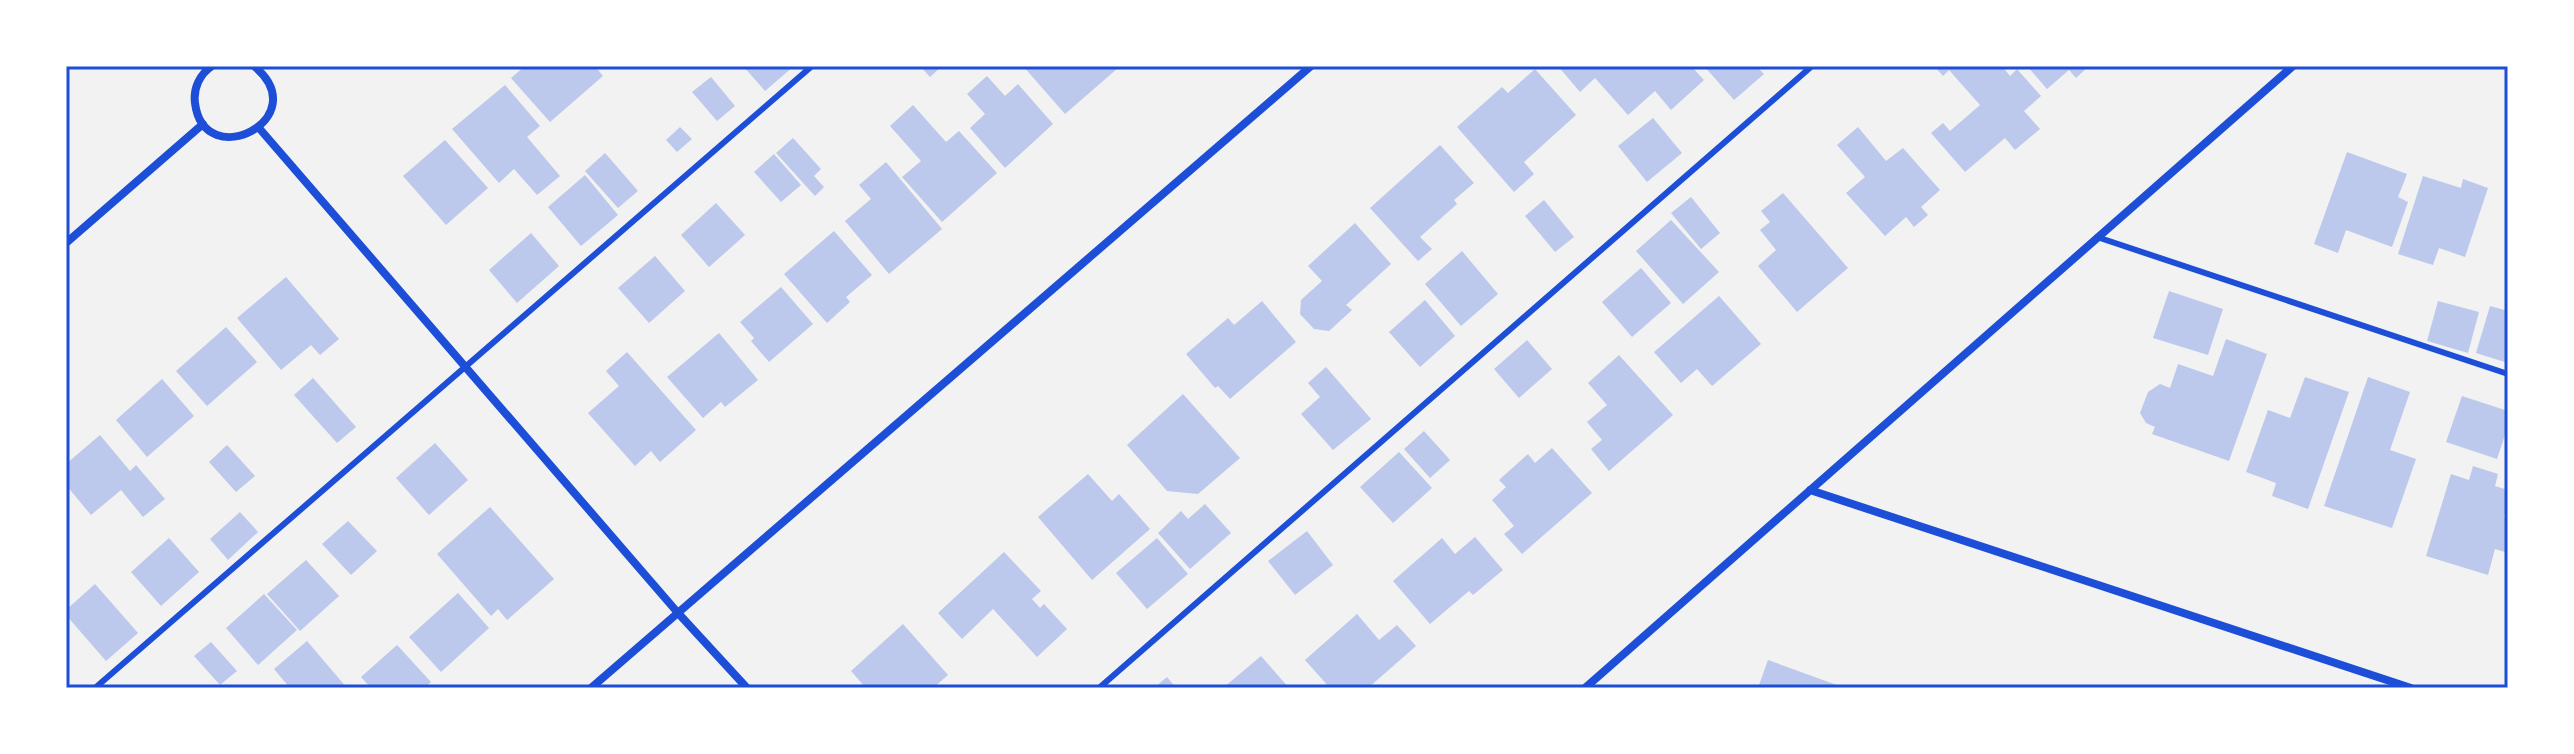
<svg xmlns="http://www.w3.org/2000/svg" width="2574" height="754" viewBox="0 0 2574 754" font-family="'Golos Text',sans-serif">
  <style>
    .building { fill: #bdc9ec }
    .lines { fill: none; stroke-linecap: round; stroke-linejoin: round }
    .service { stroke: #1d4ed8; stroke-width: 6 }
    .minor { stroke: #1d4ed8; stroke-width: 8 }
    .neatline { fill: none; stroke: #1d4ed8; stroke-width: 3 }
  </style>
  <rect width="100%" height="100%" fill="#f2f2f2"/>
  <!-- building -->
  <g class="building">
    <polygon points="525,66 595,66 603,76 550,122 511,78"/>
    <polygon points="743,66 794,66 765,91"/>
    <polygon points="920,66 942,66 930,77"/>
    <polygon points="1023,66 1117,66 1118,68 1065,114"/>
    <polygon points="1558,66 1691,66 1704,80 1671,110 1655,91 1628,115 1595,78 1580,92"/>
    <polygon points="1704,66 1756,66 1764,74 1734,100"/>
    <polygon points="1934,66 2002,66 2010,76 2017,69 2041,96 2024,111 2040,129 2015,150 2005,138 1965,172 1931,133 1943,123 1950,131 1980,105 1949,70 1943,76"/>
    <polygon points="2027,66 2089,66 2076,78 2069,70 2047,89"/>
    <polygon points="1535,69 1576,115 1524,162 1534,174 1514,192 1457,127 1502,87 1508,93"/>
    <polygon points="987,76 1005,96 1018,84 1053,124 1005,168 970,128 985,114 967,94"/>
    <polygon points="711,77 735,106 717,121 692,92"/>
    <polygon points="505,85 540,126 527,137 560,176 537,195 514,169 499,183 452,129"/>
    <polygon points="913,105 946,142 959,131 997,173 942,222 902,177 921,161 890,126"/>
    <polygon points="1653,118 1682,153 1647,182 1618,146"/>
    <polygon points="680,127 692,139 677,152 666,140"/>
    <polygon points="1858,127 1886,161 1903,148 1940,190 1921,207 1928,215 1914,227 1906,217 1885,236 1846,193 1865,177 1837,145"/>
    <polygon points="793,138 821,169 814,176 824,187 815,196 776,153"/>
    <polygon points="445,140 488,188 446,225 403,176"/>
    <polygon points="1440,145 1474,183 1454,200 1457,204 1420,237 1432,249 1418,261 1370,208"/>
    <polygon points="2347,152 2407,174 2398,197 2408,202 2392,247 2346,230 2338,253 2314,244"/>
    <polygon points="605,153 638,191 618,208 585,171"/>
    <polygon points="774,154 801,185 781,202 754,172"/>
    <polygon points="886,162 942,229 889,274 845,221 871,199 859,185"/>
    <polygon points="585,175 618,215 581,246 548,207"/>
    <polygon points="2423,176 2461,188 2463,179 2488,188 2465,257 2439,248 2433,265 2398,254"/>
    <polygon points="1783,193 1848,268 1797,312 1758,266 1776,250 1760,230 1770,222 1761,211"/>
    <polygon points="1691,197 1720,233 1701,249 1671,213"/>
    <polygon points="1544,200 1574,237 1555,252 1525,216"/>
    <polygon points="716,203 745,235 709,267 681,235"/>
    <polygon points="1671,220 1719,272 1683,304 1636,251"/>
    <polygon points="1355,223 1391,264 1346,305 1352,310 1329,331 1314,329 1300,314 1301,300 1322,281 1308,266"/>
    <polygon points="834,231 872,275 846,297 850,302 827,323 784,274"/>
    <polygon points="531,233 559,266 517,303 489,270"/>
    <polygon points="1462,251 1498,294 1461,326 1425,284"/>
    <polygon points="655,256 685,291 649,323 618,288"/>
    <polygon points="1641,268 1671,303 1632,337 1602,302"/>
    <polygon points="286,277 339,339 320,355 311,345 281,370 237,318"/>
    <polygon points="781,287 813,324 769,362 751,341 754,338 740,322"/>
    <polygon points="2169,291 2223,309 2208,355 2153,338"/>
    <polygon points="1719,296 1761,344 1712,386 1697,369 1681,383 1654,352"/>
    <polygon points="1425,300 1455,336 1420,367 1389,332"/>
    <polygon points="1262,301 1296,342 1230,399 1218,386 1215,388 1186,354 1228,318 1234,325"/>
    <polygon points="2438,301 2479,312 2468,353 2427,341"/>
    <polygon points="2490,306 2508,311 2508,363 2476,353"/>
    <polygon points="226,327 257,362 207,406 176,371"/>
    <polygon points="719,333 758,380 725,407 721,402 703,418 667,377"/>
    <polygon points="2226,339 2267,354 2229,461 2152,434 2155,427 2146,423 2140,413 2148,392 2160,384 2170,388 2178,364 2213,376"/>
    <polygon points="1527,340 1552,369 1519,398 1494,369"/>
    <polygon points="627,352 696,430 660,462 651,451 635,466 588,413 619,386 606,371"/>
    <polygon points="1619,355 1673,415 1609,471 1591,449 1602,440 1587,422 1607,405 1588,383"/>
    <polygon points="1326,367 1371,419 1333,450 1301,414 1320,397 1308,383"/>
    <polygon points="2305,377 2349,392 2308,509 2272,496 2276,483 2246,472 2268,410 2290,418"/>
    <polygon points="2368,377 2410,392 2390,450 2416,459 2392,528 2324,506"/>
    <polygon points="313,378 356,427 337,443 294,395"/>
    <polygon points="162,379 194,416 147,457 116,420"/>
    <polygon points="1183,394 1240,458 1198,494 1167,491 1127,445"/>
    <polygon points="2462,396 2508,411 2508,426 2497,459 2446,442"/>
    <polygon points="1424,431 1450,460 1430,478 1404,449"/>
    <polygon points="100,435 130,471 136,465 165,499 143,517 121,490 91,515 66,485 66,464"/>
    <polygon points="435,443 468,480 429,515 396,478"/>
    <polygon points="227,445 255,476 236,492 209,462"/>
    <polygon points="1552,448 1592,493 1522,554 1504,534 1514,526 1492,500 1506,487 1499,480 1528,454 1535,463"/>
    <polygon points="1399,452 1432,488 1393,523 1360,487"/>
    <polygon points="2473,466 2498,474 2495,486 2508,490 2508,505 2504,517 2508,519 2508,553 2495,549 2488,575 2426,556 2451,474 2469,480"/>
    <polygon points="1088,474 1112,501 1119,494 1150,529 1092,580 1038,517"/>
    <polygon points="1205,504 1231,533 1190,569 1158,533 1181,511 1188,519"/>
    <polygon points="490,507 554,579 507,620 498,609 491,616 437,554"/>
    <polygon points="240,512 258,532 228,560 210,539"/>
    <polygon points="348,521 377,551 351,575 322,544"/>
    <polygon points="1307,531 1333,565 1295,595 1268,561"/>
    <polygon points="1475,537 1503,570 1473,595 1469,591 1430,624 1393,581 1442,538 1455,554"/>
    <polygon points="169,538 199,572 161,606 131,572"/>
    <polygon points="1157,538 1188,574 1147,609 1116,573"/>
    <polygon points="1004,552 1041,591 1032,599 1040,608 1044,604 1067,629 1037,657 993,609 962,639 938,613"/>
    <polygon points="306,560 339,596 300,631 267,594"/>
    <polygon points="95,584 138,633 106,661 66,615 66,610"/>
    <polygon points="458,593 489,628 441,672 409,637"/>
    <polygon points="264,594 297,630 258,665 226,628"/>
    <polygon points="1357,614 1379,640 1397,625 1416,646 1368,688 1330,688 1305,660"/>
    <polygon points="903,624 948,675 933,688 866,688 851,671"/>
    <polygon points="307,641 347,688 290,688 274,669"/>
    <polygon points="211,642 237,671 220,685 194,656"/>
    <polygon points="397,645 431,682 424,688 371,688 361,677"/>
    <polygon points="1261,656 1289,688 1223,688"/>
    <polygon points="1768,660 1845,688 1758,688"/>
    <polygon points="1167,677 1176,688 1154,688"/>
  </g>
  <g class="lines">
    <!-- service -->
    <g class="service">
      <polyline points="2097,237 2508,374"/>
      <polyline points="95,688 812,66"/>
      <polyline points="1099,688 1812,66"/>
    </g>
    <!-- minor -->
    <g class="minor">
      <path d="M212,66C200,74 193,88 195,103C204,175 317,118 254,66"/>
      <polyline points="259,128 678,613 747,688"/>
      <polyline points="66,243 203,124"/>
      <polyline points="1810,490 2411,688"/>
      <polyline points="591,688 1311,66"/>
      <polyline points="1585,688 2293,66"/>
    </g>
  </g>
  <!-- border -->
  <rect width="2574" height="754" fill="none" stroke="#ffffff" stroke-width="136"/>
  <rect x="68" y="68" width="2438" height="618" class="neatline"/>
</svg>
